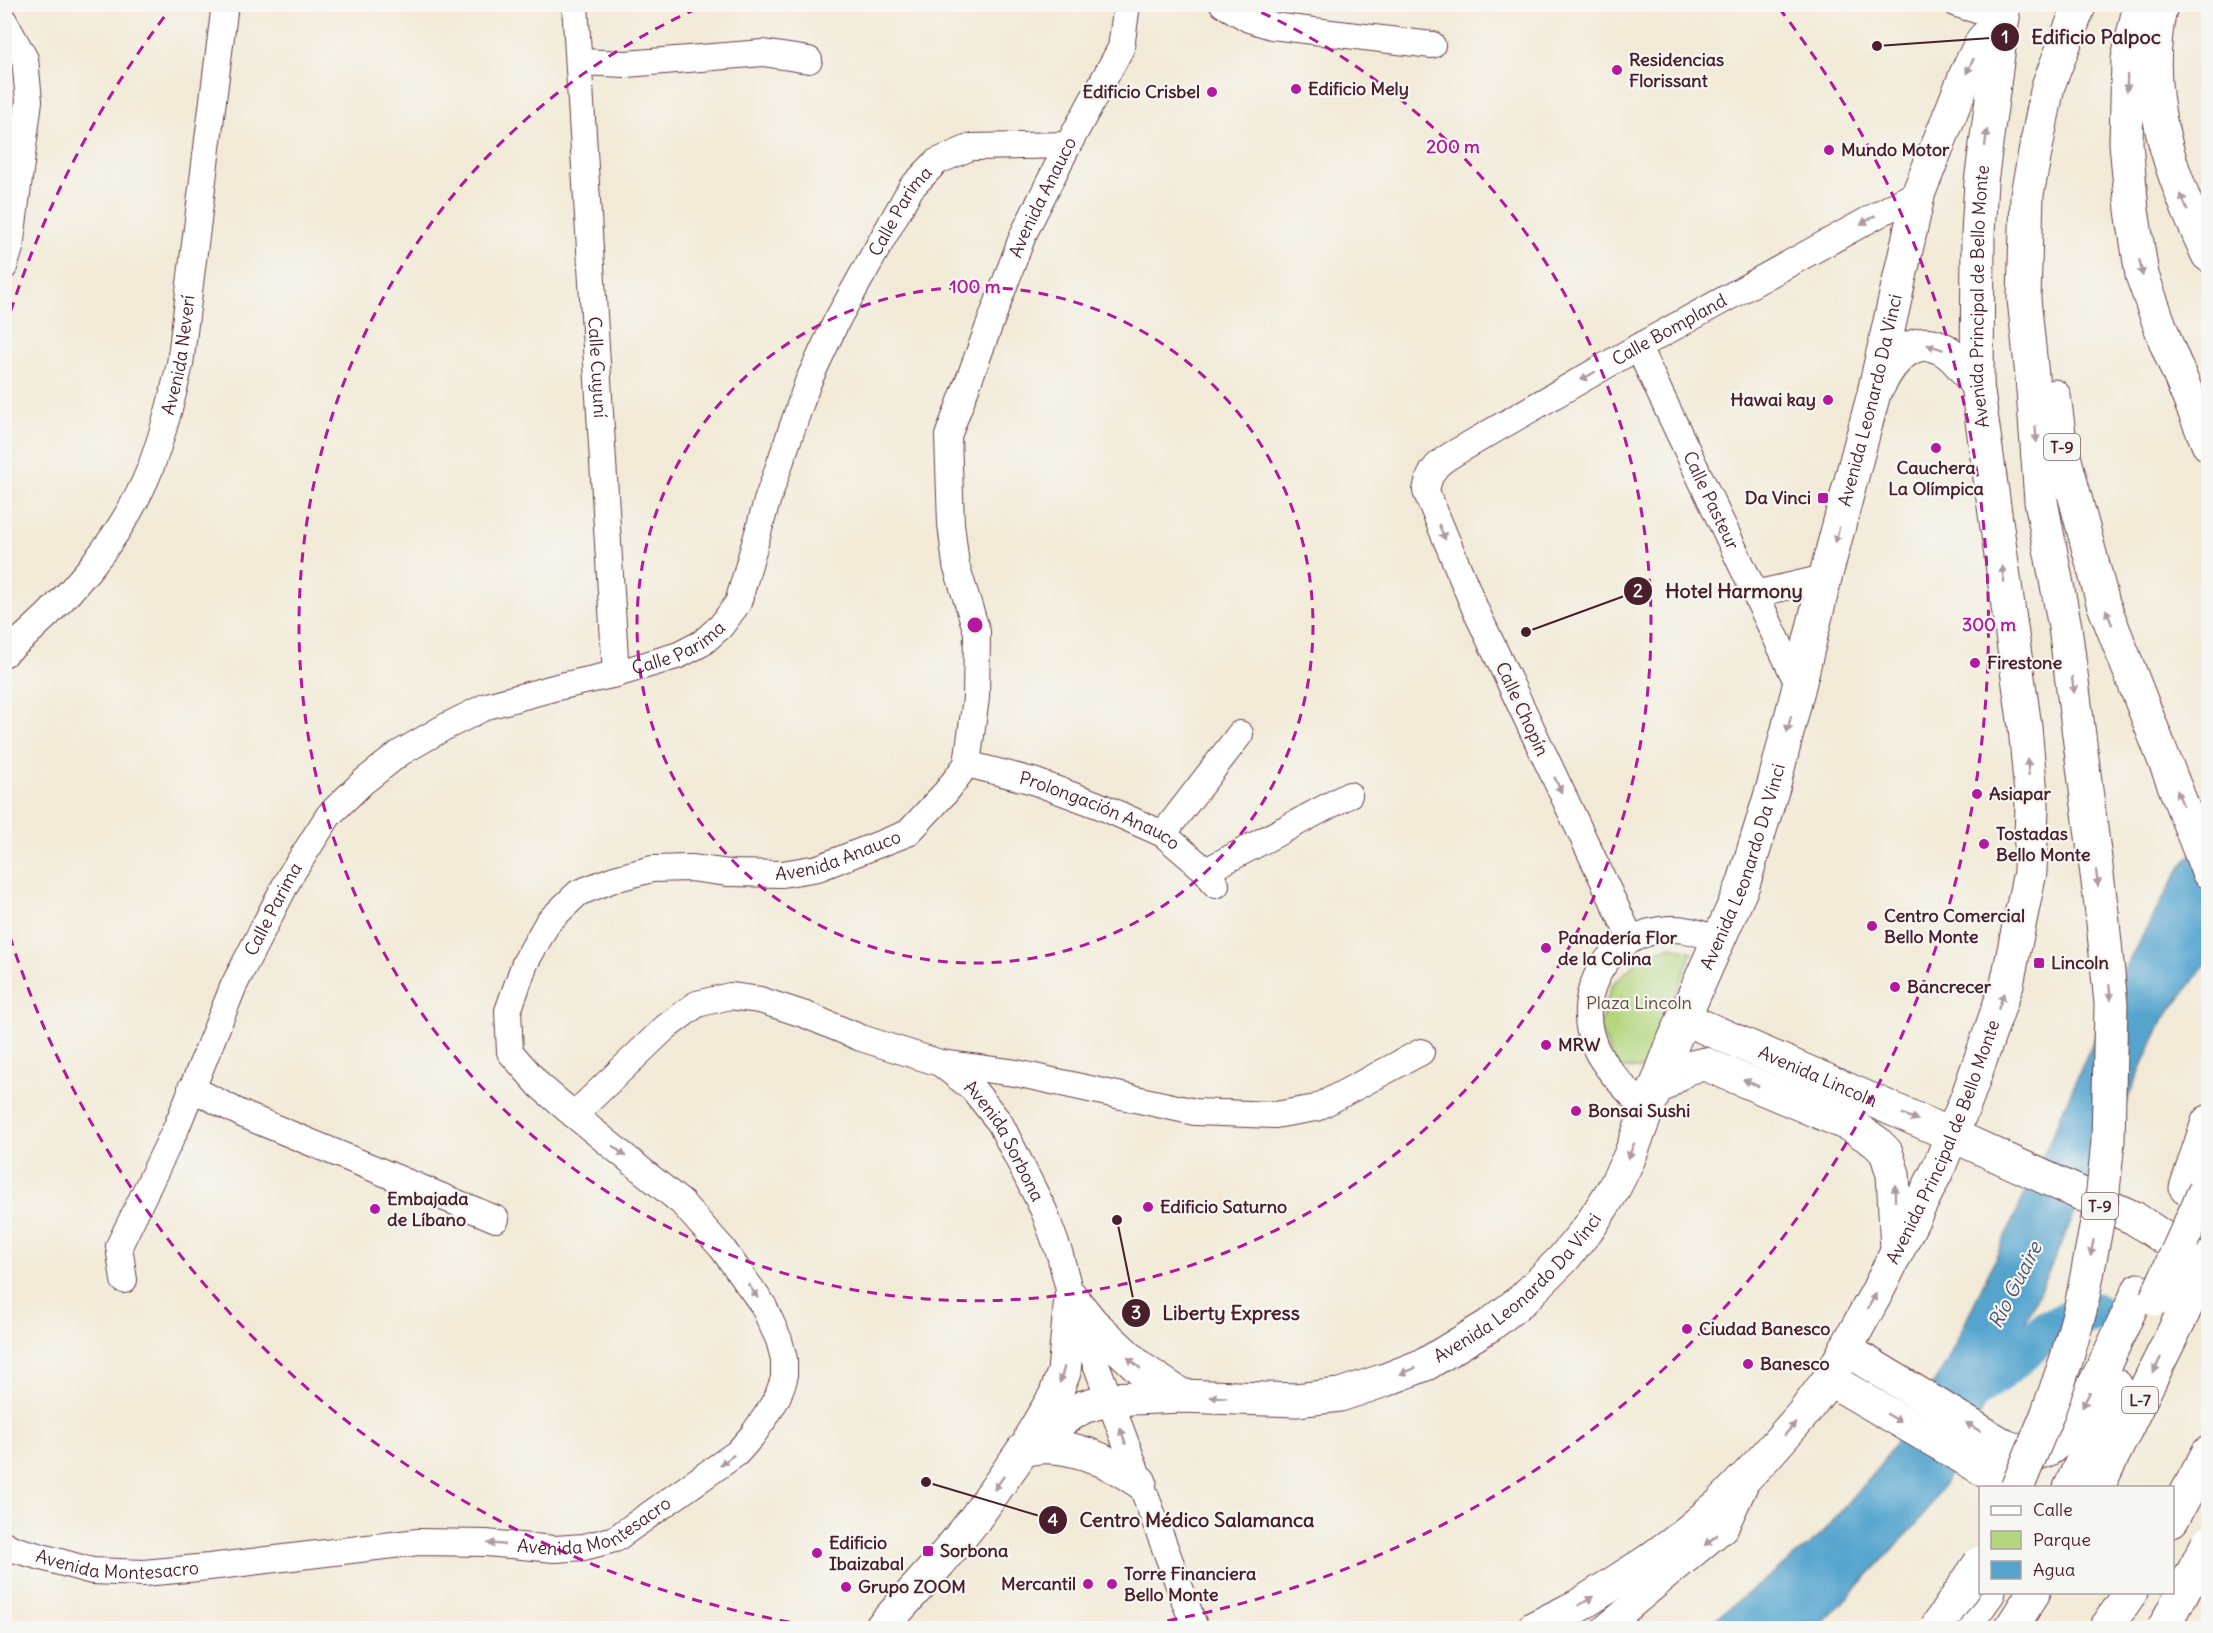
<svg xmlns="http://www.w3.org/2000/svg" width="2213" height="1633" viewBox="0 0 2213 1633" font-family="Delius,sans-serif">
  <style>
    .green { fill: #b3d67f; stroke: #7e7a55; stroke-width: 1.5 }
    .water { fill: #55a4ce; stroke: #50627c; stroke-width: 1.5 }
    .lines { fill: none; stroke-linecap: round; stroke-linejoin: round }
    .river { stroke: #55a4ce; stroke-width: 40 }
    .street-casing { stroke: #633d45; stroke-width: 28 }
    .secondary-casing { stroke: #633d45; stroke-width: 35 }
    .highway-casing { stroke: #633d45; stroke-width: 35 }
    .street { stroke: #fff; stroke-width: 26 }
    .secondary { stroke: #fff; stroke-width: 33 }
    .highway { stroke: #fff; stroke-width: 33 }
    .highway-bridge-casing { stroke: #633d45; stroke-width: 35; stroke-linecap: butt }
    .highway-bridge { stroke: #fff; stroke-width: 33 }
    .oneway { fill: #ae9aa0 }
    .ring { fill: none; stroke: #b5179e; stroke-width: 3; stroke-dasharray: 10 8 }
    .poi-dot { fill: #b5179e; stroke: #f6f6f2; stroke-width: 2 }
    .labels { text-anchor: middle; stroke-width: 4.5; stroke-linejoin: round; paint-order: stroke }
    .shield { fill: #f6f6f2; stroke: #7e6067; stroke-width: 1.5 }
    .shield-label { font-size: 16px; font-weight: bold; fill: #4a1f2b }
    .poi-label { font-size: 18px; font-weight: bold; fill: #4a1f2b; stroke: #f6f6f2; text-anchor: start }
    .street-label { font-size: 18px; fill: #4a1f2b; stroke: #f6f6f2 }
    .park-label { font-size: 18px; fill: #644d40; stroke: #f6f6f2 }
    .water-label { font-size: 20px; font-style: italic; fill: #4e546c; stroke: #f6f6f2 }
    .centre { fill: #b5179e; stroke: #f6f6f2; stroke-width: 3 }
    .ring-label { font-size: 18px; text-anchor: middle; font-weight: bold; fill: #b5179e; stroke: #f6f6f2; stroke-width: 4.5; stroke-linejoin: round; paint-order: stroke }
    .leader { fill: none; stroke: #4a1f2b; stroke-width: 2 }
    .callout-dot { fill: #4a1f2b; stroke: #f6f6f2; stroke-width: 2 }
    .mark-label { font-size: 18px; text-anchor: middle; font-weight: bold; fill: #fff }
    .callout-label { font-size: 20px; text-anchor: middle; font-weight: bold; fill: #4a1f2b; stroke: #f6f6f2; stroke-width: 4.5; stroke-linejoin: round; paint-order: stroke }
  </style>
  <rect width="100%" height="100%" fill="#f6f6f2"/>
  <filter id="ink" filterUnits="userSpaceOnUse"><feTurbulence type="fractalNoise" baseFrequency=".0167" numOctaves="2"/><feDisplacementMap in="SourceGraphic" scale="12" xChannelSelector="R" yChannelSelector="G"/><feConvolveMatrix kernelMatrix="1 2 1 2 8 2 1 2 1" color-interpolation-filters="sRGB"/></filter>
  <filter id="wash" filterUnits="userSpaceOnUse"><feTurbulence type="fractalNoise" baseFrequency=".008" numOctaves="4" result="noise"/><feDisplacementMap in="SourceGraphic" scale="24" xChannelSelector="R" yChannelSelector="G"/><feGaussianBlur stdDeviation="1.35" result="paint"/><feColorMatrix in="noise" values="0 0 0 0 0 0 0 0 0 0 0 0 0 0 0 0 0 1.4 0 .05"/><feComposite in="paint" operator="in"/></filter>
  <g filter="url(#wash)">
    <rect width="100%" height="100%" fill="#f2ead7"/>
    <!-- green -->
    <polygon class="green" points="1672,946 1692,952 1646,1070 1617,1067 1599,1027 1612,985 1643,956"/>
    <!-- water -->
    <polygon class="water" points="2208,834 2208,962 2164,1018 2005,1367 1945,1482 1916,1525 1818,1628 1704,1628 1818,1538 1882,1463 1946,1364 2052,1136 2125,967 2179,870"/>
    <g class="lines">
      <!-- river -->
      <polyline class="river" points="1959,1400 2005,1367 2048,1329 2093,1312"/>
    </g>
  </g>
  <g filter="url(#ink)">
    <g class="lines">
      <!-- street casing -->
      <g class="street-casing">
        <g id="street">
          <path id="s1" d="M575,4L616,674"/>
          <polyline points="1223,4 1249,19 1272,26 1432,45"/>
          <polyline points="1957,4 2003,18"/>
          <polyline points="4,21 25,59 29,101 10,248 4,267"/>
          <polyline points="580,62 626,64 763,53 809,60"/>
          <path id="s2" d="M1638,347L1799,686"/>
          <polyline points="1755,594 1825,578"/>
          <path id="s3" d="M4,654C61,608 123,538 150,469C163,435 172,399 180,364L225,4"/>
          <path id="s4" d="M967,764L1033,781L1098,805L1163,834L1206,871L1216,885"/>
          <polyline points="1163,834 1240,734"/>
          <polyline points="1206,871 1349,795"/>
          <path id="s5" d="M1631,939L1476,611L1426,491C1430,468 1439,462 1458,451L1638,347L1919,192"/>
          <polyline points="940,1063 1016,1073 1195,1112 1275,1115 1316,1108 1421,1052"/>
          <polyline points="191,1088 244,1115 496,1219"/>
          <path d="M1647,1111C1631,1094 1604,1068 1595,1047C1571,992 1611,931 1670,929C1688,928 1703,935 1719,940"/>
          <path id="s6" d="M574,1115L666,1027L697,1004L730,996L760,1000L806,1015L861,1038L940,1063L973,1089L1000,1123L1044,1211L1060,1255L1071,1297L1195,1628"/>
          <path id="s7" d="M124,1280L119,1246L177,1126L234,985L290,876L329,815L363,782L400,753L445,727L487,706L557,687L616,674L679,655L702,643L721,626L738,603L767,501L808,382L837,320L911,188L936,162L971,147L1068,145"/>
          <path id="s8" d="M4,1544L13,1549L92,1571L144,1573L209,1567L418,1542L486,1543L555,1549L584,1547L615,1539L737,1453L752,1436L766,1416L777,1398L784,1379V1359L779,1340L763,1305L722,1248L682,1203L574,1115L540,1086L510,1052L508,1011L525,963L548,922L578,893L614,879L652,869L691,868L729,873L782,874L818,868L908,833L946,792L967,764L976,698L977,632L956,565L951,524L948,436L1023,235L1068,145L1121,48L1127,4"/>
          <polyline points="1605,1628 1725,1528 1744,1487"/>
        </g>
      </g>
      <!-- secondary casing -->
      <g class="secondary-casing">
        <g id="secondary">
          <path d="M1879,385C1893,357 1917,330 1949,353C1960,361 1968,375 1977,385"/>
          <path id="s9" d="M1683,1018L1952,1135L2134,1218L2202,1263"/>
          <polyline points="1654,1091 1687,1068 1705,1064 1852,1126 1876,1142 1886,1152 1893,1174 1897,1250"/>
          <polyline points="1071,1297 1092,1323 1140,1368 1182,1396"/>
          <polyline points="1031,1436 1055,1396 1064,1372 1071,1297"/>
          <path d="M1023,1450C1032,1448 1042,1446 1051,1447C1082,1448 1115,1465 1140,1482"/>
          <path id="s10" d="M881,1628L940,1562L974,1520L1023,1450L1057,1423L1083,1407L1110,1399L1182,1396L1296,1400L1340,1395L1385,1380L1426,1364L1490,1325L1523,1299L1563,1259L1590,1226L1613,1190L1629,1158L1674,1040L1743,885L1774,784L1799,686L1825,578L1873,397L1919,192L1967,72L1982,41L2003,18"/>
          <path id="s11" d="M1534,1628L1578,1606L1647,1562L1686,1533L1720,1504L1765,1457L1802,1415L1829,1379L1877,1292L1939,1167L1968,1095L2007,984L2030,872L2032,805L2025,727L1977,385L1978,234L1981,182L2003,17"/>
        </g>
      </g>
      <!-- highway casing -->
      <g class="highway-casing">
        <g id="highway">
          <polyline points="2080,4 2048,86 2027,194 2024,299 2032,376 2041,501 2065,627 2102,913"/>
          <polyline points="2140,4 2128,59 2126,143 2132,210 2142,275 2166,343 2208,444"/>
          <path d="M2161,4C2140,96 2171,174 2208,255"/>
          <polyline points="2054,396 2060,441 2103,603 2208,872"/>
          <polyline points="2186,1188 2208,1122"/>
          <path d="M1845,1349L2005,1446C2018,1451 2031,1456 2045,1451C2076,1440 2123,1323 2139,1290"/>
          <polyline points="1829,1379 2005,1482 2008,1488"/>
          <polyline points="2070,1488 2116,1386"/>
          <polyline points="2097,1488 2183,1313"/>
          <polyline points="2172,1520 2208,1453"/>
          <polyline points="1963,1628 1989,1592"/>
          <polyline points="2011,1628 2034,1592"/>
          <polyline points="2106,1628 2131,1592"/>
        </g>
      </g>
      <!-- street -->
      <use href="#street" class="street"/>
      <!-- secondary -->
      <use href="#secondary" class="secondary"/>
      <!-- highway -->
      <use href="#highway" class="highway"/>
      <!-- highway-bridge casing -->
      <g class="highway-bridge-casing">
        <g id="highway-bridge">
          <polyline points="2156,1299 2205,1190"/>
          <polyline points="2183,1313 2208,1260"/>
          <polyline points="2017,1488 2047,1415 2066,1361 2081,1307 2103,1191 2108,1141 2111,1004 2102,913"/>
          <polyline points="1936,1628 1980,1563"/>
          <polyline points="2164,1628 2208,1543"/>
        </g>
      </g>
      <!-- highway-bridge -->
      <use href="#highway-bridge" class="highway-bridge"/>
    </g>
    <!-- one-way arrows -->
    <defs><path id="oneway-solid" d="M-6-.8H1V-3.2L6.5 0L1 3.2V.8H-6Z" transform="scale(1.5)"/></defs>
    <g class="oneway">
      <use href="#oneway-solid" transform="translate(1970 66) rotate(116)"/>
      <use href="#oneway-solid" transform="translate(2127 83) rotate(91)"/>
      <use href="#oneway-solid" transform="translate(1986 138) rotate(-83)"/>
      <use href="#oneway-solid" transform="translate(2184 202) rotate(-113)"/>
      <use href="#oneway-solid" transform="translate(1868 220) rotate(151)"/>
      <use href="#oneway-solid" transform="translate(2141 268) rotate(79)"/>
      <use href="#oneway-solid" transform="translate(1935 347) rotate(-162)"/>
      <use href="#oneway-solid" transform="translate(1588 376) rotate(150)"/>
      <use href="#oneway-solid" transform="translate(2036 434) rotate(86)"/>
      <use href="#oneway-solid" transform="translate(1442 532) rotate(67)"/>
      <use href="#oneway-solid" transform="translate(1837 535) rotate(106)"/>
      <use href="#oneway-solid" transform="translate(2003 574) rotate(-98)"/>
      <use href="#oneway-solid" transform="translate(2109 617) rotate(-111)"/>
      <use href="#oneway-solid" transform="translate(2073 685) rotate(82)"/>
      <use href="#oneway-solid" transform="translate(1789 724) rotate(104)"/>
      <use href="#oneway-solid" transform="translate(2028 767) rotate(-95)"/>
      <use href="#oneway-solid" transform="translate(1558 785) rotate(65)"/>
      <use href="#oneway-solid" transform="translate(2180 798) rotate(-111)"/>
      <use href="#oneway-solid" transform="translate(2097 878) rotate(83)"/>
      <use href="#oneway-solid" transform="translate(2110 992) rotate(84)"/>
      <use href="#oneway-solid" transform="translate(2001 1001) rotate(-71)"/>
      <use href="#oneway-solid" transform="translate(1751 1083) rotate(-157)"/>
      <use href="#oneway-solid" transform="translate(1910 1117) rotate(23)"/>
      <use href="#oneway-solid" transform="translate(619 1151) rotate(39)"/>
      <use href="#oneway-solid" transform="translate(1631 1151) rotate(112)"/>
      <use href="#oneway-solid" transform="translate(1895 1193) rotate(-90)"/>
      <use href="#oneway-solid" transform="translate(2092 1248) rotate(101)"/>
      <use href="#oneway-solid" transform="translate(753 1291) rotate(54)"/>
      <use href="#oneway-solid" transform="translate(1872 1301) rotate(-61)"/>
      <use href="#oneway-solid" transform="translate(1134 1363) rotate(-139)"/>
      <use href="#oneway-solid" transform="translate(2157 1365) rotate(116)"/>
      <use href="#oneway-solid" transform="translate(1408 1371) rotate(158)"/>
      <use href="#oneway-solid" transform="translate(1062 1375) rotate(106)"/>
      <use href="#oneway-solid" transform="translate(1218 1397) rotate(-177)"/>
      <use href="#oneway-solid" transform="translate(2086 1400) rotate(116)"/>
      <use href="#oneway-solid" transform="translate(1894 1418) rotate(30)"/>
      <use href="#oneway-solid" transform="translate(1973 1427) rotate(-149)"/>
      <use href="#oneway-solid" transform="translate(1790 1429) rotate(-49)"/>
      <use href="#oneway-solid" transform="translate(1123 1436) rotate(-109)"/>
      <use href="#oneway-solid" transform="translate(727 1460) rotate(144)"/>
      <use href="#oneway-solid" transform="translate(999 1483) rotate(125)"/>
      <use href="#oneway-solid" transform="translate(1711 1540) rotate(140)"/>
      <use href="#oneway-solid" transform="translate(496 1544) rotate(-175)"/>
      <use href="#oneway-solid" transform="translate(1586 1601) rotate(-32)"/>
    </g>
  </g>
  <!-- distance rings -->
  <g class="ring">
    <circle cx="975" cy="625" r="338"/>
    <path d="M1245 5A676 676 0 1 1 705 5"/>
    <path d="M825 1628A1014 1014 0 0 1 5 921M5 329A1014 1014 0 0 1 171 8M1779 8A1014 1014 0 0 1 1125 1628"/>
  </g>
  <!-- markers -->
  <g class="poi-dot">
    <circle cx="1617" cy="70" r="6"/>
    <circle cx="1296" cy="89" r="6"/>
    <circle cx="1212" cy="92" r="6"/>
    <circle cx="1829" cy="150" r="6"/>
    <circle cx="1828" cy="400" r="6"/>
    <circle cx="1936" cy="448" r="6"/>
    <rect x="1817" y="492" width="12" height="12" rx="3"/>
    <circle cx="1975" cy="663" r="6"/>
    <circle cx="1977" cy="794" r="6"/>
    <circle cx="1984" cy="844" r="6"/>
    <circle cx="1872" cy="926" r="6"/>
    <circle cx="1546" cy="948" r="6"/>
    <rect x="2033" y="957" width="12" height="12" rx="3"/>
    <circle cx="1895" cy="987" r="6"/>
    <circle cx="1546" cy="1045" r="6"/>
    <circle cx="1576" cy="1111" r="6"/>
    <circle cx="1148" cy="1207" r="6"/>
    <circle cx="375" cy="1209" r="6"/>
    <circle cx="1687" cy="1329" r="6"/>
    <circle cx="1748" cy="1364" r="6"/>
    <rect x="922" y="1545" width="12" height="12" rx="3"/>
    <circle cx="817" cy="1553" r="6"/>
    <circle cx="1088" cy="1584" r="6"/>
    <circle cx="1112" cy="1584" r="6"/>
    <circle cx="846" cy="1587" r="6"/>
  </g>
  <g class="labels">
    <!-- shield labels -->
    <g class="shield">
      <rect x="2044" y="434" width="36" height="26" rx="4.5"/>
      <rect x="2082" y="1193" width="36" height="26" rx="4.5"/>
      <rect x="2122" y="1387" width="36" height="26" rx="4.5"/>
    </g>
    <g class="shield-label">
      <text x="2062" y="453">T-9</text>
      <text x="2100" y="1212">T-9</text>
      <text x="2140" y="1406">L-7</text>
    </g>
    <!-- poi labels -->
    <g class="poi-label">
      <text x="1629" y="66">Residencias<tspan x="1629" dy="21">Florissant</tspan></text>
      <text x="1308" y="95">Edificio Mely</text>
      <text x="1200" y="98" text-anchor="end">Edificio Crisbel</text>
      <text x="1841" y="156">Mundo Motor</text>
      <text x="1816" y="406" text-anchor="end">Hawai kay</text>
      <text x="1936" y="474" text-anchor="middle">Cauchera<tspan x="1936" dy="21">La Olímpica</tspan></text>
      <text x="1811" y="504" text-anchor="end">Da Vinci</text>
      <text x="1987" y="669">Firestone</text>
      <text x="1989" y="800">Asiapar</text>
      <text x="1996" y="840">Tostadas<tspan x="1996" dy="21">Bello Monte</tspan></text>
      <text x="1884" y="922">Centro Comercial<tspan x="1884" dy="21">Bello Monte</tspan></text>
      <text x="1558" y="944">Panadería Flor<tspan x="1558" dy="21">de la Colina</tspan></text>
      <text x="2051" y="969">Lincoln</text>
      <text x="1907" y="993">Bancrecer</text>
      <text x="1558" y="1051">MRW</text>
      <text x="1588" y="1117">Bonsai Sushi</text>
      <text x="387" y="1205">Embajada<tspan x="387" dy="21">de Líbano</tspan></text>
      <text x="1160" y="1213">Edificio Saturno</text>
      <text x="1699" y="1335">Ciudad Banesco</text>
      <text x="1760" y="1370">Banesco</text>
      <text x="829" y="1549">Edificio<tspan x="829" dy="21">Ibaizabal</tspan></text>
      <text x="940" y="1557">Sorbona</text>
      <text x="1124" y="1580">Torre Financiera<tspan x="1124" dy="21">Bello Monte</tspan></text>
      <text x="1076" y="1590" text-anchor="end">Mercantil</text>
      <text x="858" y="1593">Grupo ZOOM</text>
    </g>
    <!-- street labels -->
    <g class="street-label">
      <text dy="6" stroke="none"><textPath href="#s8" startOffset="2496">Avenida Anauco</textPath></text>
      <text dy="6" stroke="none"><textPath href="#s7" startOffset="1413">Calle Parima</textPath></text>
      <text dy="6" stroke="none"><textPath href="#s11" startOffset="1518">Avenida Principal de Bello Monte</textPath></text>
      <text dy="6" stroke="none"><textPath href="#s5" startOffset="790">Calle Bompland</textPath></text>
      <text dy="6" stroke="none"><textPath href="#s3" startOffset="356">Avenida Neverí</textPath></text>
      <text dy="6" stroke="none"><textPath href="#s1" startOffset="364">Calle Cuyuní</textPath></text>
      <text dy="6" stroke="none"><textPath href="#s10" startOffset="1744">Avenida Leonardo Da Vinci</textPath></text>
      <text dy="6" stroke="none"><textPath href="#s2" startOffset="170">Calle Pasteur</textPath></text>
      <text dy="6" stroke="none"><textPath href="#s7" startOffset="909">Calle Parima</textPath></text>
      <text transform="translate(1522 709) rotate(65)" y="6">Calle Chopín</text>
      <text dy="6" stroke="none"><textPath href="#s4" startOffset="141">Prolongación Anauco</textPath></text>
      <text dy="6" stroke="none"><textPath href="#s8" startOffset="1742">Avenida Anauco</textPath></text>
      <text dy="6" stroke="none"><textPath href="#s10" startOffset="1260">Avenida Leonardo Da Vinci</textPath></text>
      <text dy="6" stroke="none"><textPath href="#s7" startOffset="405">Calle Parima</textPath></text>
      <text dy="6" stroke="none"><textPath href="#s9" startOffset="147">Avenida Lincoln</textPath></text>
      <text dy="6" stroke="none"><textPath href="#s11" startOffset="654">Avenida Principal de Bello Monte</textPath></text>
      <text dy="6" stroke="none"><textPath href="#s6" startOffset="524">Avenida Sorbona</textPath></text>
      <text dy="6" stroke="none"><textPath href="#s10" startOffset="772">Avenida Leonardo Da Vinci</textPath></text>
      <text dy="6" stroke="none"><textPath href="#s8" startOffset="602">Avenida Montesacro</textPath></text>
      <text dy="6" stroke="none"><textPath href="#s8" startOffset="117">Avenida Montesacro</textPath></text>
    </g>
    <!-- park labels -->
    <g class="park-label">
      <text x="1639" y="1009">Plaza Lincoln</text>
    </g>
    <!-- water labels -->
    <g class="water-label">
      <text transform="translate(2015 1285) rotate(-63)" y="7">Río Guaire</text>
    </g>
  </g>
  <circle cx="975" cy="625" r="9" class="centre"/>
  <g class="ring-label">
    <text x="1453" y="153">200 m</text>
    <text x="975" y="293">100 m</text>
    <text x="1989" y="631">300 m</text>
  </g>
  <!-- callouts -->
  <path class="leader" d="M1877 46L2005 37M1526 632L1638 591M1117 1220L1136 1313M926 1482L1053 1520"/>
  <g class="callout-dot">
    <circle cx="1877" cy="46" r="6"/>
    <circle cx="1526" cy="632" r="6"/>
    <circle cx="1117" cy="1220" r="6"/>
    <circle cx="926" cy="1482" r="6"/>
    <circle cx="2005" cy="37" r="15"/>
    <circle cx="1638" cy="591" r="15"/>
    <circle cx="1136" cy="1313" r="15"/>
    <circle cx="1053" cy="1520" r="15"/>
  </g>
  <g class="mark-label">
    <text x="2005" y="43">1</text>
    <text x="1638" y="597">2</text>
    <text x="1136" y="1319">3</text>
    <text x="1053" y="1526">4</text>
  </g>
  <g class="callout-label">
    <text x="2096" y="44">Edificio Palpoc</text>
    <text x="1734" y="598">Hotel Harmony</text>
    <text x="1231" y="1320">Liberty Express</text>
    <text x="1197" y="1527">Centro Médico Salamanca</text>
  </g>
  <!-- margin -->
  <rect width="2213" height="1633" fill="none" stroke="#f6f6f2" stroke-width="24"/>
  <!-- legend -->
  <rect x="1979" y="1486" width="195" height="108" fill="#f6f6f2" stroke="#b1a0a2" stroke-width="1.5"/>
  <rect x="1991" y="1506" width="30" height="9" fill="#ffffff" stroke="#b1a0a2" stroke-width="1.5"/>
  <text x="2033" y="1516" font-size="18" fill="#4a1f2b">Calle</text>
  <rect x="1991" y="1531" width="30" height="18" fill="#b3d67f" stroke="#b1a0a2" stroke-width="1.5"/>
  <text x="2033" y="1546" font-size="18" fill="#4a1f2b">Parque</text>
  <rect x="1991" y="1561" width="30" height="18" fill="#55a4ce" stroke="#b1a0a2" stroke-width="1.5"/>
  <text x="2033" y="1576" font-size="18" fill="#4a1f2b">Agua</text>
</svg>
